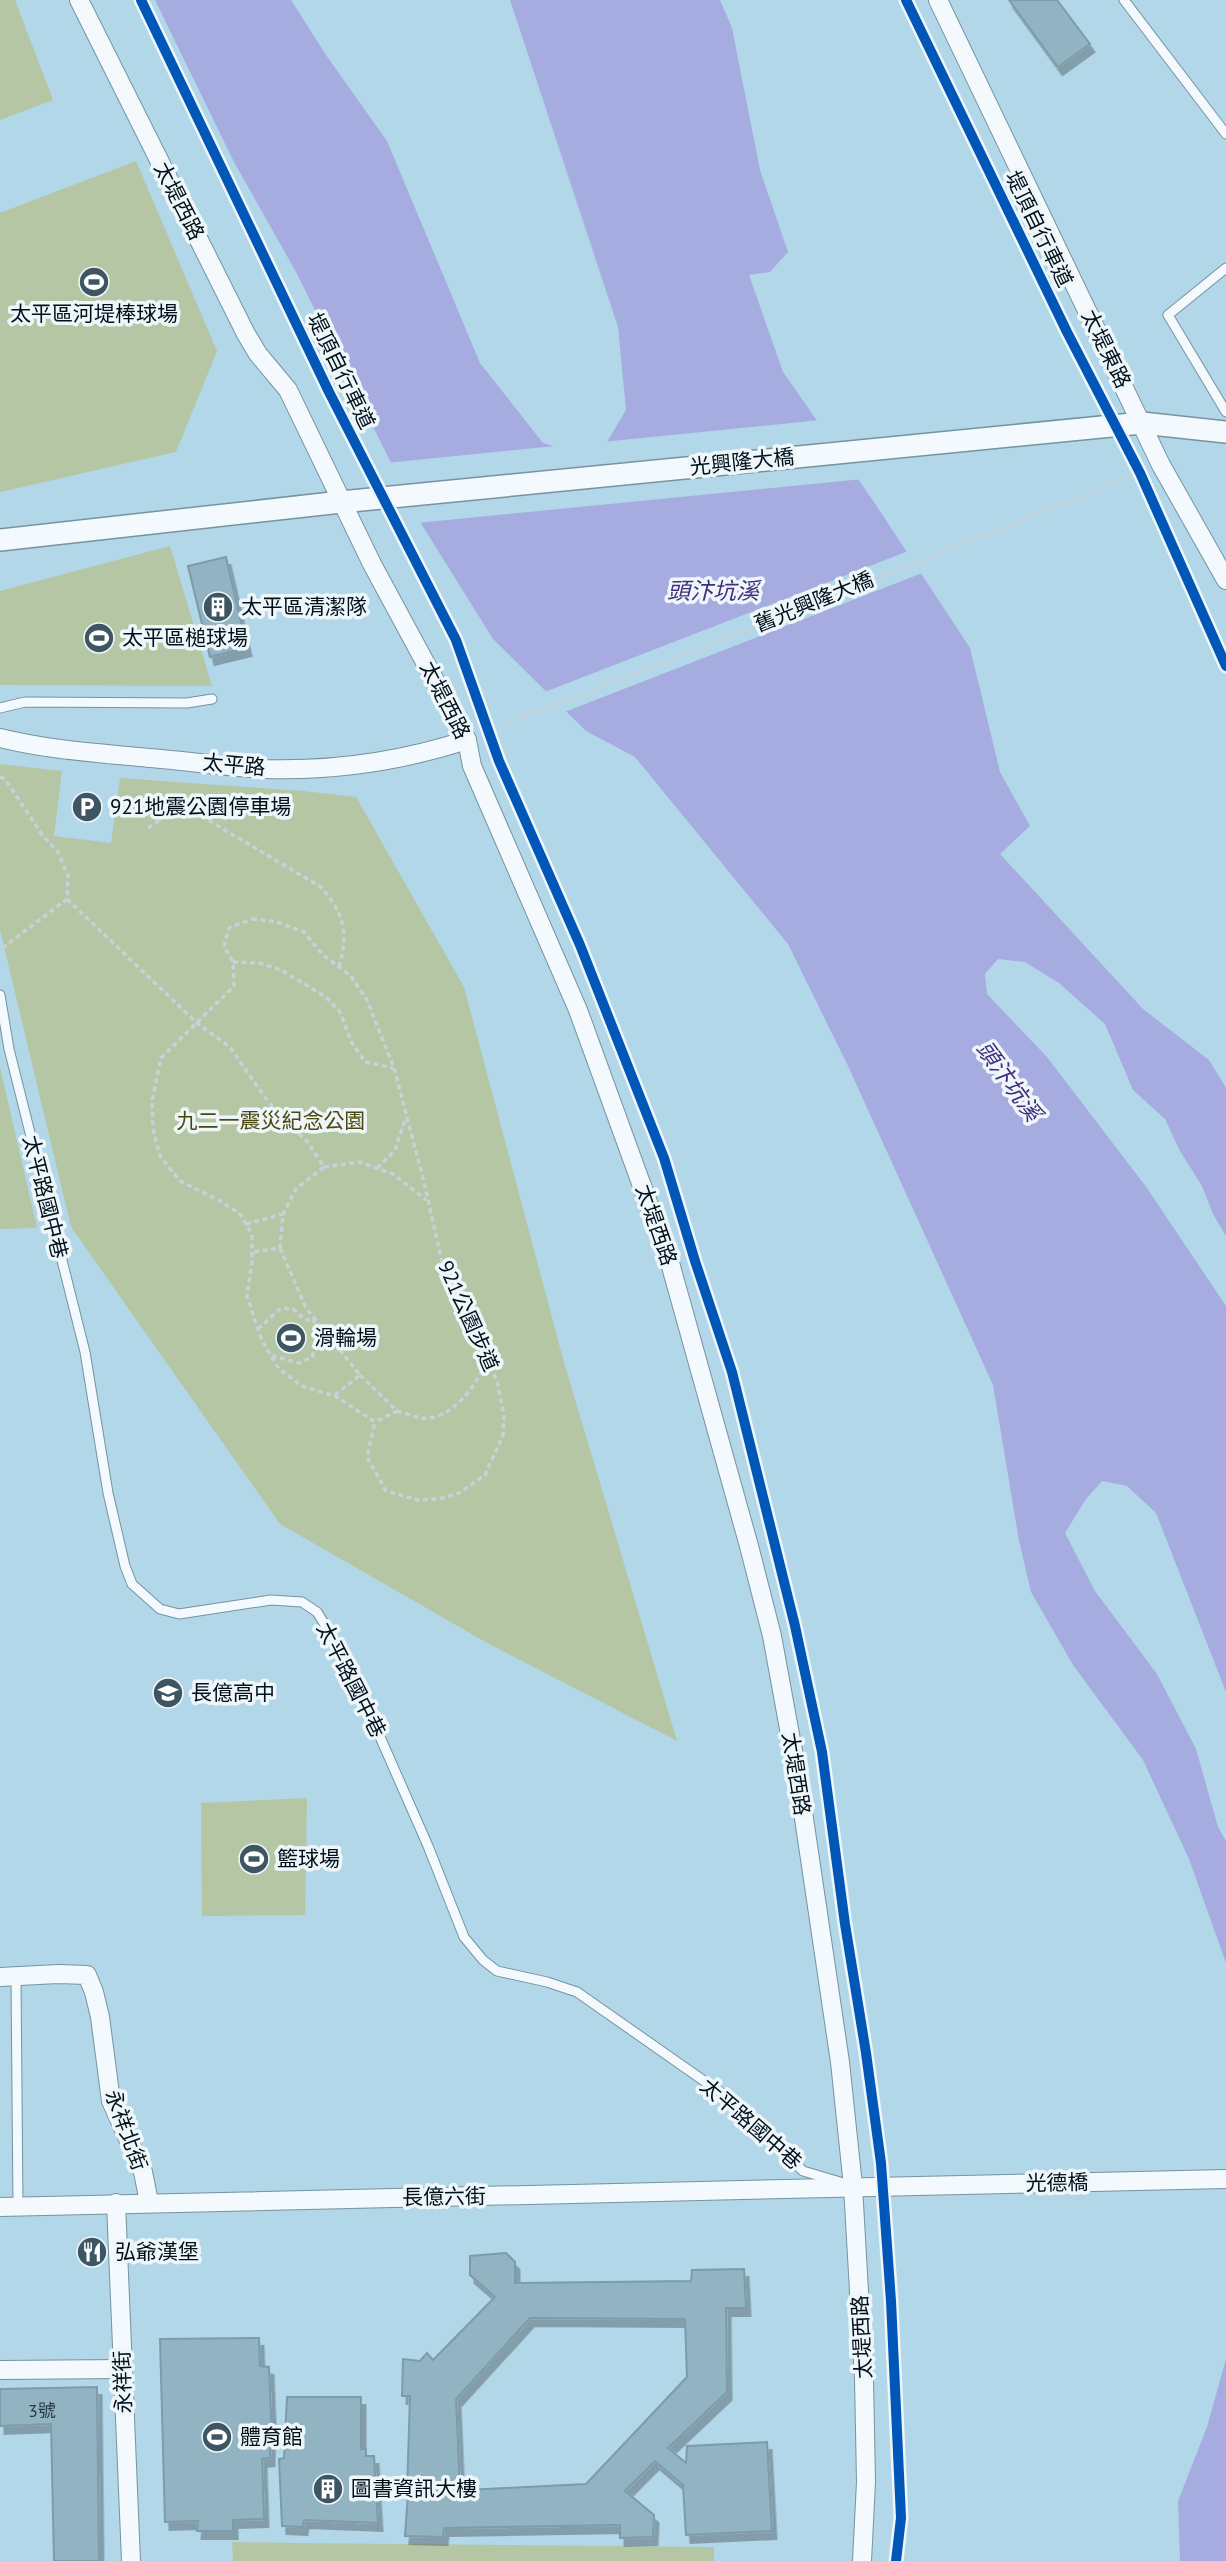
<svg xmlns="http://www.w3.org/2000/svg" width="1226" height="2561" viewBox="0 0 1226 2561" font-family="'PT Sans','Noto Sans TC',sans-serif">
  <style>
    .green { fill: #b5c6a5 }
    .water { fill: #a6ace0 }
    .pier { fill: #b2d7e8 }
    .building { fill: #92b3c2; stroke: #7a9cab; stroke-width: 2; filter: url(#shadow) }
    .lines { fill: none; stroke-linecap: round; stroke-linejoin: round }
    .service-casing { stroke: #7693a0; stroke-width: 11 }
    .minor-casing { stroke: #7693a0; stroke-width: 20 }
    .tertiary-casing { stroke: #7693a0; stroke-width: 24 }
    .path { stroke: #c6d2d7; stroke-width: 3.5; stroke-dasharray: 5 3.5; stroke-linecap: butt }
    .service { stroke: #f3f9fc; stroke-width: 9 }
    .minor { stroke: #f3f9fc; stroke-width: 18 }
    .tertiary { stroke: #f3f9fc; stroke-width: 21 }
    .cycleway-casing { stroke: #eff6fa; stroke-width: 15 }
    .cycleway { stroke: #0057b8; stroke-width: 10 }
    .labels { text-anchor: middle; stroke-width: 7; stroke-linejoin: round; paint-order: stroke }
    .number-label { font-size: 18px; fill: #243945 }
    .street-label { font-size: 21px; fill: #00101b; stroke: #eff6fa }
    .poi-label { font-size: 21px; fill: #00101b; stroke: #eff6fa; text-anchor: start }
    .park-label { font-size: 21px; fill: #49480e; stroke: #eff6fa }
    .water-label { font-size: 23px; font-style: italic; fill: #412f7e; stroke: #eff6fa }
  </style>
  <defs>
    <filter id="shadow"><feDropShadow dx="4.5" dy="8" stdDeviation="0" flood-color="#0004"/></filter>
  </defs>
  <rect width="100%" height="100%" fill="#b2d7e8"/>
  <!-- green -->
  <g class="green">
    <polygon points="0,0 15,0 53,100 0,120"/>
    <polygon points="136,161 217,351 176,452 0,492 0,213"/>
    <polygon points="170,546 212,686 0,685 0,591"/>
    <polygon points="0,764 62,771 54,836 111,843 120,778 303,791 356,797 464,987 563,1359 677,1741 489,1644 280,1524 71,1227 0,930"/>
    <polygon points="0,1067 37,1228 0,1229"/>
    <polygon points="307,1798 305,1915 202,1916 201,1803"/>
    <polygon points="232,2542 295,2543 714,2547 714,2561 233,2561"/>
  </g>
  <!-- water -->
  <g class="water">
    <polygon points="155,0 291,0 326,55 387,141 480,363 543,443 586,455 607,442 626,410 618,327 510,0 720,0 732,28 760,170 788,252 770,272 749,275 783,372 874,502 970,648 1000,772 1030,826 1000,854 1143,1009 1209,1060 1226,1088 1226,1236 1213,1214 1202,1186 1180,1151 1165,1119 1133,1090 1105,1024 1059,983 1025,962 998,959 985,974 987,994 1047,1057 1147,1188 1226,1306 1226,1692 1156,1513 1127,1486 1102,1481 1086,1499 1065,1533 1095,1591 1157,1674 1196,1749 1218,1827 1226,1841 1226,1963 1189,1859 1143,1760 1073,1665 1031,1592 1019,1541 993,1385 848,1066 788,944 635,757 586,731 493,639 422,525 296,272 234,162"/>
    <polygon points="1226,2359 1226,2561 1180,2561 1178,2501 1207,2427"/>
  </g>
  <!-- pier -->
  <g class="pier">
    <polygon points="821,420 863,479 417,523 386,463 565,445 586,451 602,442"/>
    <polygon points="911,550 925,572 562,713 542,693"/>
  </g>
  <!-- building -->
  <g class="building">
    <polygon points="1009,0 1057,0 1090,44 1058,67"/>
    <polygon points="226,557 247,648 210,657 188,566"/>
    <polygon points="506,2253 515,2262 515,2283 691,2281 692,2270 744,2269 746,2308 726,2308 727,2392 668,2448 686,2463 687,2446 767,2442 772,2531 686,2535 683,2485 655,2461 625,2491 654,2515 653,2537 620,2538 620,2525 444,2528 443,2537 405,2536 408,2493 586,2484 687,2377 685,2319 530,2318 456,2399 460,2490 407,2492 410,2396 402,2396 403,2359 420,2361 427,2353 433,2360 495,2297 470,2275 470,2256"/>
    <polygon points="259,2338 260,2366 269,2367 271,2416 270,2458 262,2459 264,2519 233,2520 233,2531 197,2531 198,2521 165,2522 160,2339"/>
    <polygon points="97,2387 99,2561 54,2561 51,2424 0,2426 0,2389"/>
    <polygon points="287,2397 361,2397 361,2449 366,2449 366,2456 374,2456 378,2523 304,2520 303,2527 282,2526 279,2459 284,2458"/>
  </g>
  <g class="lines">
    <!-- service casing -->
    <g class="service-casing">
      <g id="service">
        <polyline points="1124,0 1226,134"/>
        <polyline points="1226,268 1168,315 1226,412"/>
        <polyline points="0,708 25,702 187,703 212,699"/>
        <polyline points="0,995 9,1049 85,1352 108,1493 125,1566 132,1584 160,1609 179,1614 271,1600 302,1602 317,1612 335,1641 366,1705 428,1846 464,1937 483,1960 497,1971 547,1982 577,1992 727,2097 803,2171 840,2182"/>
        <polyline points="16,1977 18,2207"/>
      </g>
    </g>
    <!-- minor casing -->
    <g class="minor-casing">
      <g id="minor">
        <polyline points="79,0 246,334 258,354 288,390 372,564 467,740 472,766 578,1010 670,1263 749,1546 772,1636 798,1778 840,2062 853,2186 864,2379 866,2482 862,2561"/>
        <polyline points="938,0 1161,465 1226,580"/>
        <path d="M0,738C48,750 99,753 149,758C188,761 227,767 266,769C335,771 402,761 467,740"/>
        <polyline points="0,1977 58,1974 87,1975 94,1992 100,2017 111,2101 143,2172 149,2202"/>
        <polyline points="116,2203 131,2561"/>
        <polyline points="0,2207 1226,2179"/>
        <polyline points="0,2370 123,2369"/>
      </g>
    </g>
    <!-- tertiary casing -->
    <g class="tertiary-casing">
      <polyline id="tertiary" points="0,540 341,502 1142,423 1226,432"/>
    </g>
    <!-- path -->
    <g class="path">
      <polyline points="1140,473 1226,666"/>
      <polyline points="483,734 1143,472"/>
      <polyline points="499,761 580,945 664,1158 695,1261 732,1372 749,1434 795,1626 822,1752 881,2167"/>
      <polyline points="0,777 5,779 43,836 58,852 68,876 67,899 0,950"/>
      <path d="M148,828L167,815L191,810L321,887C344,914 349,932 339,967"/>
      <polyline points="67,899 198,1024 230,1047 264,1096 283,1120 307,1141 324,1167 296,1189 283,1214"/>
      <polygon points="252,919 277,922 304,932 323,955 350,975 367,1000 394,1068 424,1182 443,1266 497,1381 504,1416 503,1435 485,1475 459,1493 439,1499 418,1500 386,1491 367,1457 375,1422 335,1396 302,1386 279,1369 262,1341 247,1296 252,1261 252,1234 240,1214 222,1202 180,1181 160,1156 153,1129 152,1101 161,1058 234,986 233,962 224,946 229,928"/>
      <polyline points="233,962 259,963 281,970 326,997 340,1012 352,1043 365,1062 393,1068"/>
      <polyline points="324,1167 360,1162 393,1174 426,1200"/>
      <polyline points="377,1168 395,1150 406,1117"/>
      <polyline points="246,1224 283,1214 280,1248 252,1252"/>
      <polyline points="280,1248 306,1308 360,1375 335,1395"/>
      <polyline points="258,1329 281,1308 293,1309 305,1320 314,1319 315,1346 312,1357 299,1363 272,1356"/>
      <polyline points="360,1375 397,1411 375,1422"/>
      <path d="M397,1411C406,1413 421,1420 430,1418C455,1415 481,1381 486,1358"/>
      <polyline points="884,2206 901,2518 896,2561"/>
    </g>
    <!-- service -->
    <use href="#service" class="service"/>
    <!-- minor -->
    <use href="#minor" class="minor"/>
    <!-- tertiary -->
    <use href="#tertiary" class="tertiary"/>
    <!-- cycleway casing -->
    <g class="cycleway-casing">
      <g id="cycleway">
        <polyline points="141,0 329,392 456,640 499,761 580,945 664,1158 695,1261 732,1372 795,1626 822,1752 845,1924 866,2053 881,2163 891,2301 901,2518 896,2561"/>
        <polyline points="906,0 1067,332 1140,473 1226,666"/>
      </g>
    </g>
    <!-- cycleway -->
    <use href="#cycleway" class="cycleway"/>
  </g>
  <!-- icons -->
  <defs>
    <g id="stadium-disc" transform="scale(1.575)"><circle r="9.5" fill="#3e5663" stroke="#eff6fa"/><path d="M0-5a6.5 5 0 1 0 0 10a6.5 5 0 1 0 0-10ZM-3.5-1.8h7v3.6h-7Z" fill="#fff"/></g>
    <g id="building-disc" transform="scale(1.575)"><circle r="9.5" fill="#3e5663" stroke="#eff6fa"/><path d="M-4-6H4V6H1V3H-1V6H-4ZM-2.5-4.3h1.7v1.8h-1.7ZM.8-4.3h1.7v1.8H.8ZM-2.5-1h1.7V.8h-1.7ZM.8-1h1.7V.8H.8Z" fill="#fff"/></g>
    <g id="parking-disc" transform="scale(1.575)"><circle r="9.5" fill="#3e5663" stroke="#eff6fa"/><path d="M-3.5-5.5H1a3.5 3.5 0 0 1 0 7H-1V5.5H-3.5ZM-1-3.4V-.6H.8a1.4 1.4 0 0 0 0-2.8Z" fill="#fff"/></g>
    <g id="school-disc" transform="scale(1.575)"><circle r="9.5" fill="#3e5663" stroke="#eff6fa"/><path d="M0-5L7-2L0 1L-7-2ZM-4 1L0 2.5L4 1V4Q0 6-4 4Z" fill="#fff"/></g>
    <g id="restaurant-disc" transform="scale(1.575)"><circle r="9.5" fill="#3e5663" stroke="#eff6fa"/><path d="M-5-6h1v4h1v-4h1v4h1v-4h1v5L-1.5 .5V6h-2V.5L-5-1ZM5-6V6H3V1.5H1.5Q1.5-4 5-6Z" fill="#fff"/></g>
  </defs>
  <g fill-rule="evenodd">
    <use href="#stadium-disc" x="94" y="282"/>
    <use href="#building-disc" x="218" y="607"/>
    <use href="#stadium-disc" x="99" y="638"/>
    <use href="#parking-disc" x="87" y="807"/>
    <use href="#stadium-disc" x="291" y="1338"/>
    <use href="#school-disc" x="168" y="1693"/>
    <use href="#stadium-disc" x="254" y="1859"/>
    <use href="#restaurant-disc" x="92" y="2252"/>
    <use href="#stadium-disc" x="217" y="2437"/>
    <use href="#building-disc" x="328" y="2489"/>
  </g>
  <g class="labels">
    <!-- number labels -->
    <g class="number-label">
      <text x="42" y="2417">3號</text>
    </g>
    <!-- street labels -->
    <g class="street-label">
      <text transform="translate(179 201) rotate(63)" y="7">太堤西路</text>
      <text transform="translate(1039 229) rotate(64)" y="7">堤頂自行車道</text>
      <text transform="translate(1106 349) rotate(64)" y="7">太堤東路</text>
      <text transform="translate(341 371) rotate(64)" y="7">堤頂自行車道</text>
      <text transform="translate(742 462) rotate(-6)" y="7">光興隆大橋</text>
      <text transform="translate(814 602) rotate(-22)" y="7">舊光興隆大橋</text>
      <text transform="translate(445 700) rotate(63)" y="7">太堤西路</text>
      <text transform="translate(234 765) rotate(5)" y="7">太平路</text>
      <text transform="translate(45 1197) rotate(76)" y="7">太平路國中巷</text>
      <text transform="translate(656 1225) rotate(71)" y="7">太堤西路</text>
      <text transform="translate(468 1316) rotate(66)" y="7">921公園步道</text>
      <text transform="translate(351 1680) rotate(63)" y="7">太平路國中巷</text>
      <text transform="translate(796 1774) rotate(81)" y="7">太堤西路</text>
      <text transform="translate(751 2124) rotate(41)" y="7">太平路國中巷</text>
      <text transform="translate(126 2130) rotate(70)" y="7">永祥北街</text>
      <text transform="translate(1057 2183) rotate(-1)" y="7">光德橋</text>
      <text transform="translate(444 2197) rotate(-1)" y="7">長億六街</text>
      <text transform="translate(862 2337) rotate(-93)" y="7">太堤西路</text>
      <text transform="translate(123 2382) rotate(-92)" y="7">永祥街</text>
    </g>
    <!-- poi labels -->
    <g class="poi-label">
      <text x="94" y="321" text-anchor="middle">太平區河堤棒球場</text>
      <text x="241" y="614">太平區清潔隊</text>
      <text x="122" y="645">太平區槌球場</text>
      <text x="110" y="814">921地震公園停車場</text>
      <text x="314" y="1345">滑輪場</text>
      <text x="191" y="1700">長億高中</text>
      <text x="277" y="1866">籃球場</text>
      <text x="115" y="2259">弘爺漢堡</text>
      <text x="240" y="2444">體育館</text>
      <text x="351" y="2496">圖書資訊大樓</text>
    </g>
    <!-- park labels -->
    <g class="park-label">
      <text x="271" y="1128">九二一震災紀念公園</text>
    </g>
    <!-- water labels -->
    <g class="water-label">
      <text x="713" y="599">頭汴坑溪</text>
      <text transform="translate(1009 1081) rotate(54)" y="8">頭汴坑溪</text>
    </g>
  </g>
</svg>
